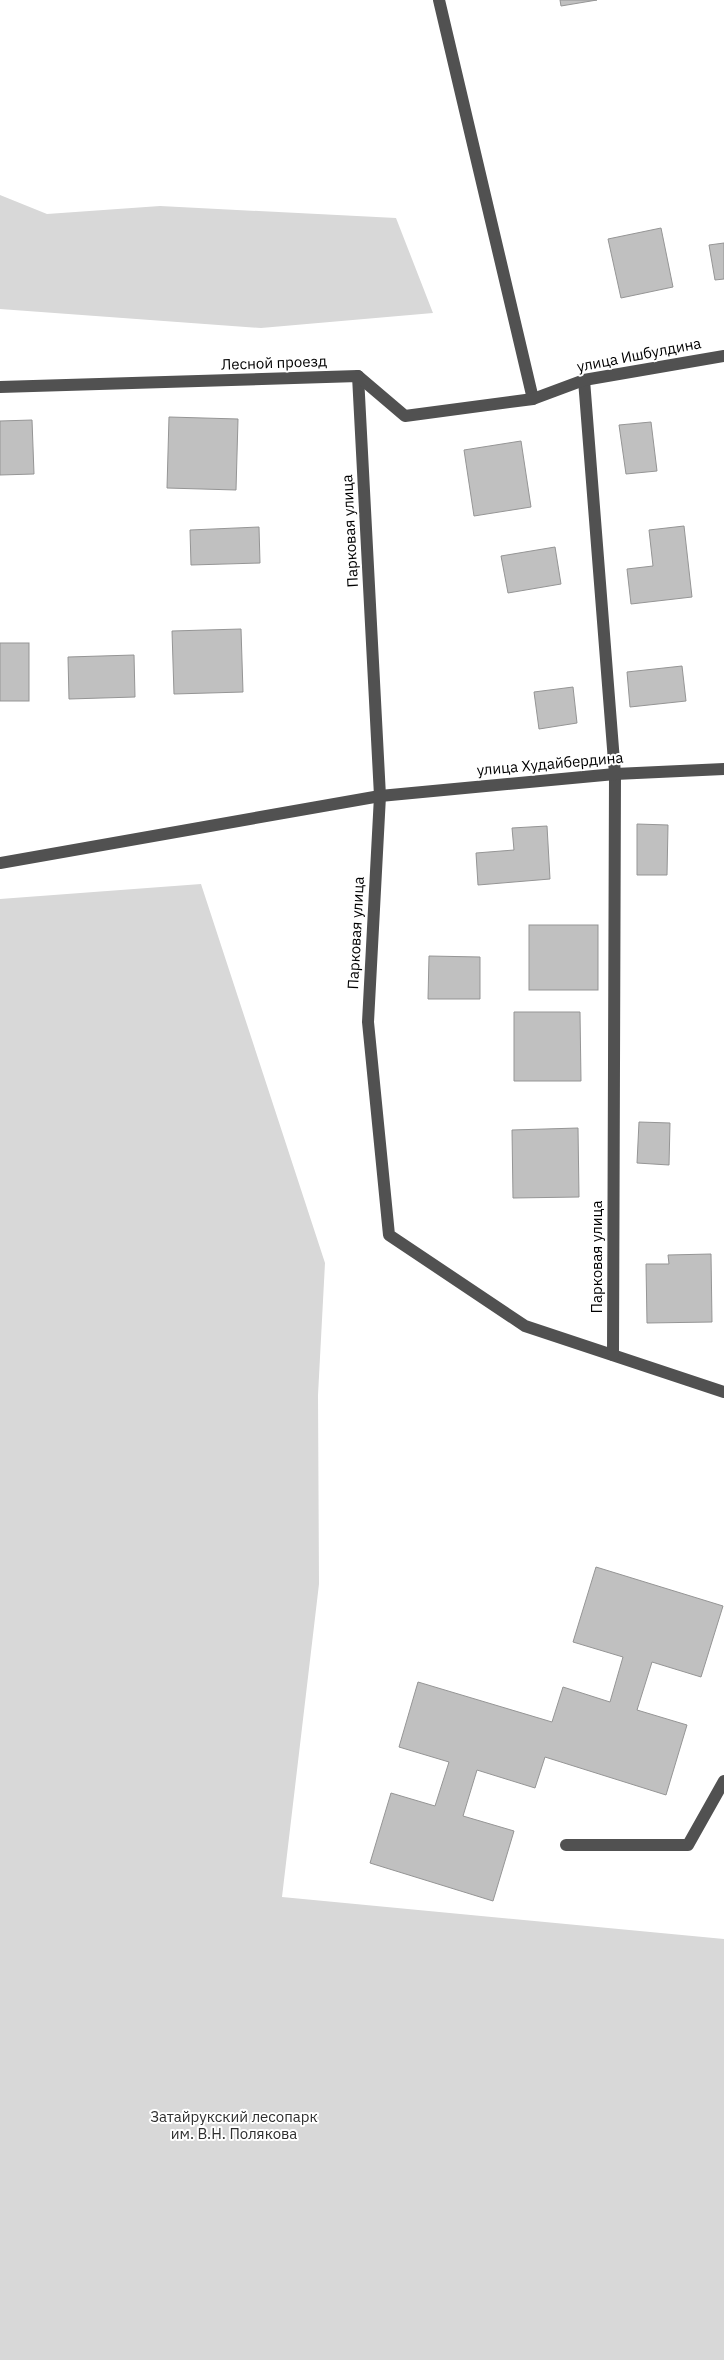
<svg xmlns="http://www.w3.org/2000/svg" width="724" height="2360" viewBox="0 0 724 2360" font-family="'IBM Plex Sans',sans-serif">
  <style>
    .green { fill: #d8d8d8 }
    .building { fill: #c0c0c0; stroke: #959595 }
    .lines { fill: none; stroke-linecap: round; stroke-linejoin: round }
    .minor { stroke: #515151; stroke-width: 12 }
    .labels { text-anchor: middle; stroke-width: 4; stroke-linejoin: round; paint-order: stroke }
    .street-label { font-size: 15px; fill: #000; stroke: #fff }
    .park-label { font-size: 15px; fill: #2f2f2f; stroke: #fff }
  </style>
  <rect width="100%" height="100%" fill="#fff"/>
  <!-- green -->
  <g class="green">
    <polygon points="0,195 47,214 160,206 396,218 433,313 261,328 0,309"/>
    <polygon points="201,884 325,1263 318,1395 319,1584 282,1897 724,1939 724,2360 0,2360 0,899"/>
  </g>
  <!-- building -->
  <g class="building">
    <polygon points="560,0 597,0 561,6"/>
    <polygon points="661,228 673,287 621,298 608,239"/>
    <polygon points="724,243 724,279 715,280 709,245"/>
    <polygon points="169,417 238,419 236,490 167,488"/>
    <polygon points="32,420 34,474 0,475 0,421"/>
    <polygon points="651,422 657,471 626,474 619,425"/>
    <polygon points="521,441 531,507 474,516 464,450"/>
    <polygon points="684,526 692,597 631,604 627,569 653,566 649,530"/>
    <polygon points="259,527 260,563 191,565 190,530"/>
    <polygon points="555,547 561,584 508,593 501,556"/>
    <polygon points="241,629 243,692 174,694 172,631"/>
    <rect x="0" y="643" width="29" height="58"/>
    <polygon points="134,655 135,697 69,699 68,657"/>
    <polygon points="682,666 686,701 630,707 627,672"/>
    <polygon points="573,687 577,723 539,729 534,692"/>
    <polygon points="637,824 668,825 667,875 637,875"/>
    <polygon points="547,826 550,879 478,885 476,853 514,850 512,828"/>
    <rect x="529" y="925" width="69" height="65"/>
    <polygon points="429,956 480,957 480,999 428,999"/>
    <polygon points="514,1012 580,1012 581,1081 514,1081"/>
    <polygon points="639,1122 670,1123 669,1165 637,1163"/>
    <polygon points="578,1128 579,1197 513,1198 512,1130"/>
    <polygon points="711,1254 712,1322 647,1323 646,1264 669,1264 668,1255"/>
    <polygon points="596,1567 723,1606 701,1677 652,1662 637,1710 687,1725 666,1795 545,1757 535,1788 477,1770 463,1816 514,1831 493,1901 370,1863 391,1793 435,1806 449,1762 399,1747 418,1682 552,1722 563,1687 610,1702 623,1657 573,1642"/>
  </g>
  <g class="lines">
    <!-- minor -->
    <g class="minor">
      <polyline points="439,0 533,399"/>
      <polyline points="358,376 380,796 368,1022 389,1235 525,1326 724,1392"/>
      <polyline points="584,380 615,774 613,1355"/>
      <polyline points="0,387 358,376 405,416 533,399 584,380 724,356"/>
      <polyline points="0,863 380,796 615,774 724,769"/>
      <polyline points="566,1845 688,1845 724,1781"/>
    </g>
  </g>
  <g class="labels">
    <!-- street labels -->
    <g class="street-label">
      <text transform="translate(639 355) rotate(-11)" y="5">улица Ишбулдина</text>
      <text transform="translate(274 363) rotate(-2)" y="5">Лесной проезд</text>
      <text transform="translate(350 531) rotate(-93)" y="5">Парковая улица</text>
      <text transform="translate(550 764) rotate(-5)" y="5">улица Худайбердина</text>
      <text transform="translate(356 933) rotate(-87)" y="5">Парковая улица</text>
      <text transform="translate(597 1257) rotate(-90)" y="5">Парковая улица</text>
    </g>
    <!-- park labels -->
    <g class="park-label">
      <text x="234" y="2122">Затайрукский лесопарк<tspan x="234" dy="17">им. В.Н. Полякова</tspan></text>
    </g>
  </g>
</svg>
